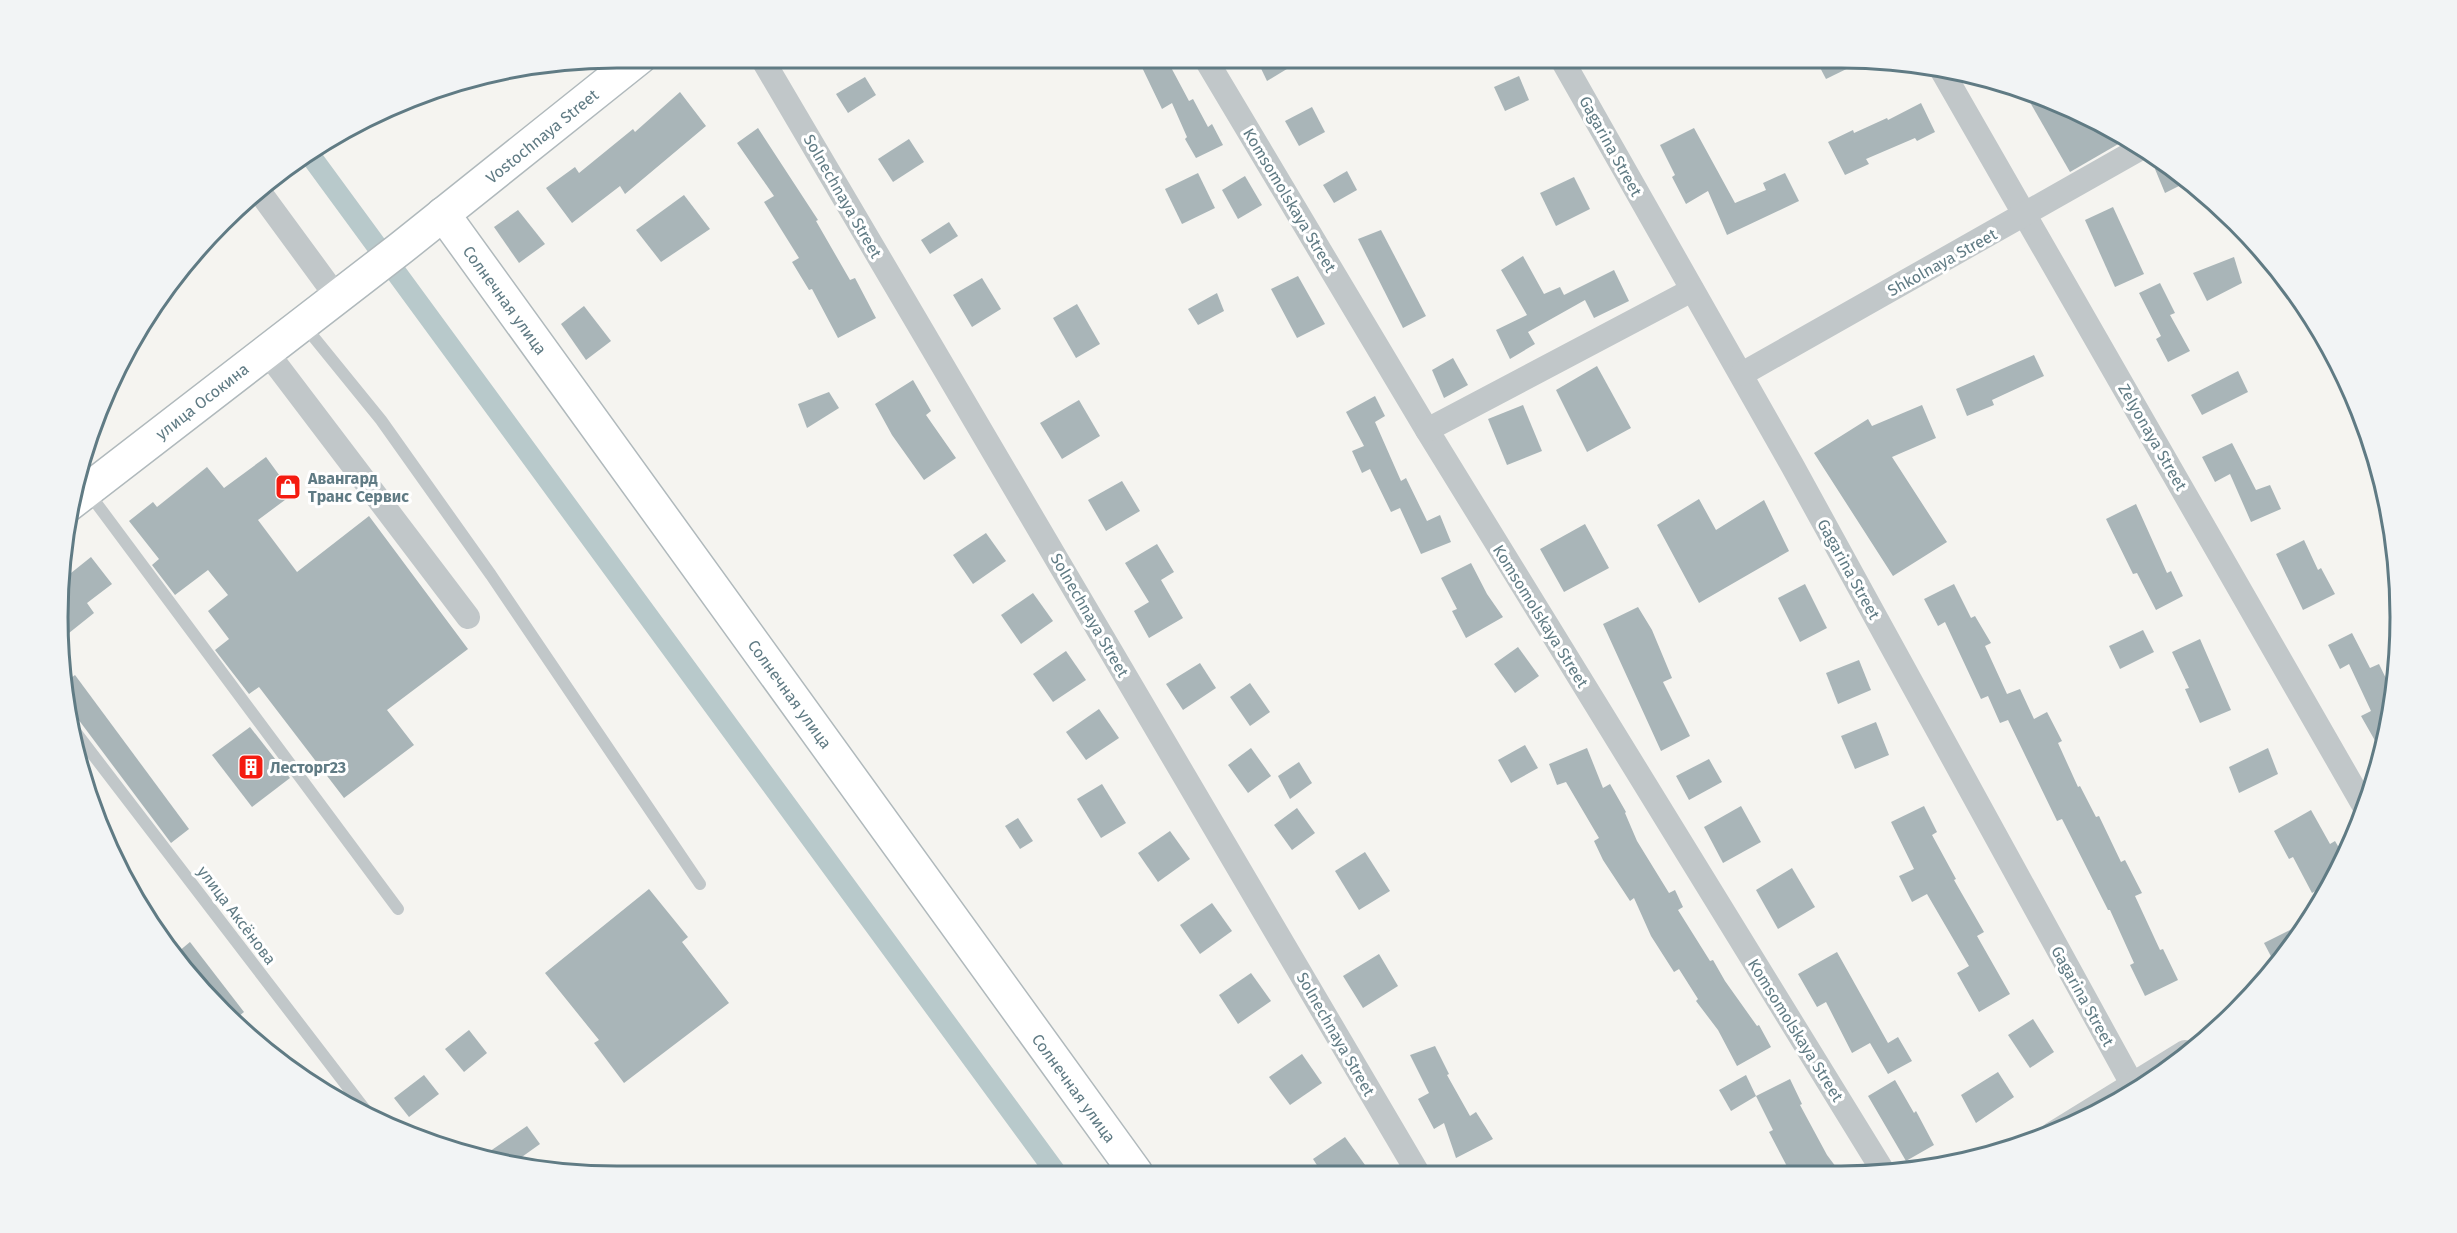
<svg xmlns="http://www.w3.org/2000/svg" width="2457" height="1233" viewBox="0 0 2457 1233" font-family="'Fira Sans',sans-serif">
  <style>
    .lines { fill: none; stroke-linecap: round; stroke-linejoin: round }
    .canal { stroke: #b8c9cb; stroke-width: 21 }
    .building { fill: #a9b5b8 }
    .secondary-casing { stroke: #b0b9bc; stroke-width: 36 }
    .lane { stroke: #c1c7c9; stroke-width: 12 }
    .street { stroke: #c1c7c9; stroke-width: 24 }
    .secondary { stroke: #fff; stroke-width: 33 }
    .labels { text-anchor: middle; stroke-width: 6; stroke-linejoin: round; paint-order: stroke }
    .street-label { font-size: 16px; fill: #607b84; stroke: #fff }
    .poi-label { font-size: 16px; font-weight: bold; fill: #607b84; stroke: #fff; text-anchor: start }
    .rim { fill: none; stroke: #607b84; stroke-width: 3 }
  </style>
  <rect width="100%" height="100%" fill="#f5f4f0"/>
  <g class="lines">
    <!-- canal -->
    <polyline class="canal" points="310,155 1057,1174"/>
  </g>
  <!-- building -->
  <g class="building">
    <polygon points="1137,57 1166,58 1189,101 1193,99 1208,127 1212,124 1223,145 1196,158 1185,139 1187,137 1172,103 1162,109"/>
    <polygon points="1256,58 1305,58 1267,81"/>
    <polygon points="1815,58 1869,58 1826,79"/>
    <polygon points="1519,76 1529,100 1505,111 1494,87"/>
    <polygon points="865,77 876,95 848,113 836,94"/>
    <polygon points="2023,90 2088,115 2127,139 2070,172"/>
    <polygon points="680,92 706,126 625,194 620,186 572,223 546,188 575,167 579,173 633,129 635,132"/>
    <polygon points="1921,103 1935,132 1917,141 1915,138 1866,159 1869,164 1845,175 1828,142 1853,130 1854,133 1887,118 1888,120"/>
    <polygon points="1312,107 1325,132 1299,146 1285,121"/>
    <polygon points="758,128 818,220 816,221 850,280 855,278 876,318 838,338 812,289 809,290 792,262 799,258 764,202 774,196 737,143"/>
    <polygon points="1694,128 1735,203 1766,190 1763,183 1785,173 1799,201 1727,235 1708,191 1686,204 1672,177 1675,175 1660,145"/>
    <polygon points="909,139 924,162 893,182 878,159"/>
    <polygon points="2167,164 2189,181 2165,193 2155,169"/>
    <polygon points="1347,171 1357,190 1334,203 1323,185"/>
    <polygon points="1198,173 1215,208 1182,224 1165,189"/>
    <polygon points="1245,176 1262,205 1238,219 1222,190"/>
    <polygon points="1574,177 1590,209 1556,226 1540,193"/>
    <polygon points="684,195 710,229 661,262 636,230"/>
    <polygon points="2113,207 2144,274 2115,287 2085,220"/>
    <polygon points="518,210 545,244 519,263 494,227"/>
    <polygon points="949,222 958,236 930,254 921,240"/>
    <polygon points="1381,230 1426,316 1403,328 1358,239"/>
    <polygon points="1523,256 1544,294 1560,287 1564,295 1614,270 1629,301 1594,318 1585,300 1528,332 1535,344 1510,359 1496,330 1527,315 1501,270"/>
    <polygon points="2234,257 2242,283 2207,301 2193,273"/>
    <polygon points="1298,276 1325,324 1297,338 1271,289"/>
    <polygon points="982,278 1001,309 972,327 953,295"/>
    <polygon points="2160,283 2175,313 2170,315 2190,351 2168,362 2156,339 2161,336 2139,293"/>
    <polygon points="1217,293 1224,311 1198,325 1188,309"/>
    <polygon points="1077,304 1100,344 1076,358 1053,318"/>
    <polygon points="584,306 611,341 586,360 561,324"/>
    <polygon points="2034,355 2044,376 1992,400 1994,405 1967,416 1956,389"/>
    <polygon points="1453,358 1468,385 1444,398 1432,370"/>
    <polygon points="1597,366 1631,428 1587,452 1556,390"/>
    <polygon points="2238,371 2248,392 2202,415 2191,395"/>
    <polygon points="913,380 931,411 926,415 956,458 924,480 892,435 875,404"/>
    <polygon points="829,392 839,408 807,428 798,404"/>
    <polygon points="1375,396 1385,416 1375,422 1401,481 1406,478 1427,521 1440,515 1451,542 1421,554 1400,508 1391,512 1370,469 1362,473 1352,451 1364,446 1346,412"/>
    <polygon points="1079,400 1100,436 1062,459 1040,423"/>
    <polygon points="1523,405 1542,451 1507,465 1488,419"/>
    <polygon points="1922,405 1936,438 1892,457 1947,542 1893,576 1814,453 1868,419 1872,426"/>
    <polygon points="2232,443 2256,490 2270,485 2281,509 2251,522 2230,474 2215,482 2202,457"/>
    <polygon points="266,457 293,494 258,520 297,572 369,516 468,649 387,710 414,745 344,798 259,687 249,694 215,650 229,639 208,611 228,595 208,570 175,595 152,565 159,559 129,521 153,502 157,507 207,467 224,488"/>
    <polygon points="1122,481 1140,511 1106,531 1088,500"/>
    <polygon points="1699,499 1716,530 1764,500 1789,551 1699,603 1657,525"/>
    <polygon points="2136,504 2167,573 2171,571 2183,596 2156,610 2137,573 2133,574 2106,519"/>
    <polygon points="1585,524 1609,568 1564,592 1540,549"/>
    <polygon points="986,533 1006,561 973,584 953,555"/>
    <polygon points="2304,540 2318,570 2321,568 2335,594 2303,610 2276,554"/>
    <polygon points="1157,544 1174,572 1161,580 1183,618 1149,638 1134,611 1149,602 1125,563"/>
    <polygon points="91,557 112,584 87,603 94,613 64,637 66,577"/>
    <polygon points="1471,563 1487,594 1503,617 1466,638 1452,611 1457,609 1441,578"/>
    <polygon points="1805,584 1827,628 1800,642 1778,598"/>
    <polygon points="1954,584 1971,618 1975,616 1991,643 1985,646 2007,694 2020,689 2034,719 2047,712 2062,741 2058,743 2078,787 2080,786 2096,817 2099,816 2121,862 2125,860 2142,893 2135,896 2160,950 2163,949 2178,980 2145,996 2130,965 2134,963 2110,910 2108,910 2062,819 2057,821 2008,720 2000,723 1988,696 1981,699 1945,622 1938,626 1924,599"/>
    <polygon points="1033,593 1053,621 1021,644 1001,615"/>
    <polygon points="1638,607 1652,630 1672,678 1663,682 1690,736 1661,751 1603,624"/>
    <polygon points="2143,630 2154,652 2120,669 2109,646"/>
    <polygon points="2352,633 2370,668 2379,664 2392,691 2382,753 2361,716 2371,711 2349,664 2340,669 2328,645"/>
    <polygon points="2200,639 2231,710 2200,723 2185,689 2189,688 2172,652"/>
    <polygon points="1518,647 1539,676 1515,693 1494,664"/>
    <polygon points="1066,651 1086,680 1053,702 1033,674"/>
    <polygon points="1859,660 1871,690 1838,704 1826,673"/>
    <polygon points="1200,663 1216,688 1183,710 1166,684"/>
    <polygon points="75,675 189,829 171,843 66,703 62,685"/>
    <polygon points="1250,683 1270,712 1250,726 1230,697"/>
    <polygon points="1099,709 1119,738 1086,760 1066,732"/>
    <polygon points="1876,722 1889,755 1855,769 1841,736"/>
    <polygon points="250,727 290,778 252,807 212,755"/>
    <polygon points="1525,745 1538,768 1511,783 1498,760"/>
    <polygon points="1251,748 1271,776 1248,793 1228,765"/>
    <polygon points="1587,748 1603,788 1610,784 1626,812 1625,813 1637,841 1669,893 1675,890 1683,907 1678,910 1710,961 1713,960 1725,981 1757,1026 1759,1025 1771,1047 1737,1066 1718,1030 1696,1001 1698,999 1679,969 1674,972 1651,936 1634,898 1630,901 1603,860 1594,841 1599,838 1566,782 1557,785 1549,764"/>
    <polygon points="2268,748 2278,774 2239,793 2229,767"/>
    <polygon points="1709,759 1722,782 1689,800 1676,776"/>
    <polygon points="1299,762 1312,783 1290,799 1278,776"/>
    <polygon points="1102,784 1126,823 1101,838 1077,799"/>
    <polygon points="1741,806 1761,842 1723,863 1704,827"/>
    <polygon points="1924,806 1937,832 1932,835 1956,879 1954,880 1984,932 1977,936 2010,994 1979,1012 1957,973 1969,966 1927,894 1912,902 1899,876 1914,869 1891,822"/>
    <polygon points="1297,808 1315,833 1292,850 1274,825"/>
    <polygon points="2311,810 2330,844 2335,841 2345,858 2329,884 2312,893 2293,857 2289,859 2274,831"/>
    <polygon points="1018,818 1033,841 1020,849 1005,826"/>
    <polygon points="1170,831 1190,859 1158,882 1138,853"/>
    <polygon points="1365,852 1390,891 1359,910 1335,871"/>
    <polygon points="1792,868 1815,907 1778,929 1756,890"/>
    <polygon points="649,889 688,937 682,942 729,1003 624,1083 594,1043 599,1040 545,973"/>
    <polygon points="1212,903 1232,931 1200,954 1180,925"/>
    <polygon points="2302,924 2275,964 2264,943"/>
    <polygon points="190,942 244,1012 233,1021 221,1012 178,952"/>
    <polygon points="1837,952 1888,1043 1898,1037 1912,1061 1888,1074 1870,1043 1852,1053 1826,1002 1817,1007 1798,974"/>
    <polygon points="1379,954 1398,986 1363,1008 1343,976"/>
    <polygon points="1251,973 1271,1001 1238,1024 1219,995"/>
    <polygon points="2033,1019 2054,1052 2030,1068 2008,1035"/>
    <polygon points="469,1030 487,1053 464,1072 445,1049"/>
    <polygon points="1435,1046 1449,1074 1447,1075 1470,1116 1476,1112 1493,1139 1456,1158 1444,1123 1434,1129 1418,1099 1429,1093 1410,1055"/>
    <polygon points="1302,1054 1322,1083 1290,1105 1269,1077"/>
    <polygon points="1998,1072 2014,1097 1976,1123 1961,1095"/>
    <polygon points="424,1075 439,1094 409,1117 394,1098"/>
    <polygon points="1746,1075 1756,1096 1731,1111 1719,1090"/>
    <polygon points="1790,1079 1802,1104 1800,1105 1827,1155 1839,1171 1790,1172 1769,1132 1773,1130 1756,1096"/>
    <polygon points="1895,1080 1914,1113 1916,1111 1934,1145 1906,1161 1868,1096"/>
    <polygon points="527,1126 540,1144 512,1164 480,1158"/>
    <polygon points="1345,1137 1365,1165 1355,1173 1322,1173 1313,1159"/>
  </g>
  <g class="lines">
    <!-- secondary casing -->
    <g class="secondary-casing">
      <g id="secondary">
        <polyline points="443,214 1136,1173"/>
        <polyline points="68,505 401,248 640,57"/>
      </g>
    </g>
    <!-- lane -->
    <g class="lane">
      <polyline points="303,324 381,420 491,575 700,884"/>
      <polyline points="88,492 398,909"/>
      <polyline points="74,730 373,1120"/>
    </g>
    <!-- street -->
    <g class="street">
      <polyline points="761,57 1418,1173"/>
      <polyline points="1205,58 1427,430 1883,1171"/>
      <polyline points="1561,58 1792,465 2132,1084"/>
      <polyline points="1941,69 2364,806"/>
      <polyline points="259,191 336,296"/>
      <polyline points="266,351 468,617"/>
      <polyline points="1742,374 2141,148"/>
      <polyline points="1427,430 1692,290"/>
      <polyline points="2052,1134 2185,1052"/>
    </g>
    <!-- secondary -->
    <use href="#secondary" class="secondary"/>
  </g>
  <!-- icons -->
  <defs>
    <g id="shop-square" transform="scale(1.35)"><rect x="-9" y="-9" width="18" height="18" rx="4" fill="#f41b10" stroke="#fff"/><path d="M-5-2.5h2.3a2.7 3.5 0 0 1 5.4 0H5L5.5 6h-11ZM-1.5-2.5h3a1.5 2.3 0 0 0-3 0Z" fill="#fff"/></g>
    <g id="building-square" transform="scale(1.35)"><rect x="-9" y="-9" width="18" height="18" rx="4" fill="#f41b10" stroke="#fff"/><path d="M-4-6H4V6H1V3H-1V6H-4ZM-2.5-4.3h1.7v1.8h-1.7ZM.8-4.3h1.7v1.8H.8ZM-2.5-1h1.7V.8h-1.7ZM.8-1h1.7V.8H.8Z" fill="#fff"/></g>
  </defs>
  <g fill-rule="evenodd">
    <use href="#shop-square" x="288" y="487"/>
    <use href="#building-square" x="251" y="767"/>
  </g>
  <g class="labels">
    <!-- street labels -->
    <g class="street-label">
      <text transform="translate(542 136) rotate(-39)" y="6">Vostochnaya Street</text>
      <text transform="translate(1611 146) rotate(61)" y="6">Gagarina Street</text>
      <text transform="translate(843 196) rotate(60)" y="6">Solnechnaya Street</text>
      <text transform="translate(1290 200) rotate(59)" y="6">Komsomolskaya Street</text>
      <text transform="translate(1942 262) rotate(-29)" y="6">Shkolnaya Street</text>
      <text transform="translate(505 300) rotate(54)" y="6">Солнечная улица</text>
      <text transform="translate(202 401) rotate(-38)" y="6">улица Осокина</text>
      <text transform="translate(2153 437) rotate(60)" y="6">Zelyonaya Street</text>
      <text transform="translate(1849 569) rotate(61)" y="6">Gagarina Street</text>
      <text transform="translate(1090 615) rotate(60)" y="6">Solnechnaya Street</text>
      <text transform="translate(1541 616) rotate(58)" y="6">Komsomolskaya Street</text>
      <text transform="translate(790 694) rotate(54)" y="6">Солнечная улица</text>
      <text transform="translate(237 915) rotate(53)" y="6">улица Аксёнова</text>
      <text transform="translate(2083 996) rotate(61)" y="6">Gagarina Street</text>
      <text transform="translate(1796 1030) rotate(58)" y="6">Komsomolskaya Street</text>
      <text transform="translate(1336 1034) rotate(60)" y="6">Solnechnaya Street</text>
      <text transform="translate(1074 1088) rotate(54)" y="6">Солнечная улица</text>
    </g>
    <!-- poi labels -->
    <g class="poi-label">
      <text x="308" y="484">Авангард<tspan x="308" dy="18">Транс Сервис</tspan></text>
      <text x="270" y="773">Лесторг23</text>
    </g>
  </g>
  <!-- crop -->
  <path d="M0 0H2457V1233H0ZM617 68H1841A549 549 0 0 1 2390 617V617A549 549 0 0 1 1841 1166H617A549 549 0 0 1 68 617V617A549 549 0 0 1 617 68Z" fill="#f2f4f5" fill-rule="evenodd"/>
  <path class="rim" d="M617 68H1841A549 549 0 0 1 2390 617V617A549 549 0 0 1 1841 1166H617A549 549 0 0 1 68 617V617A549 549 0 0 1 617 68Z"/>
</svg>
